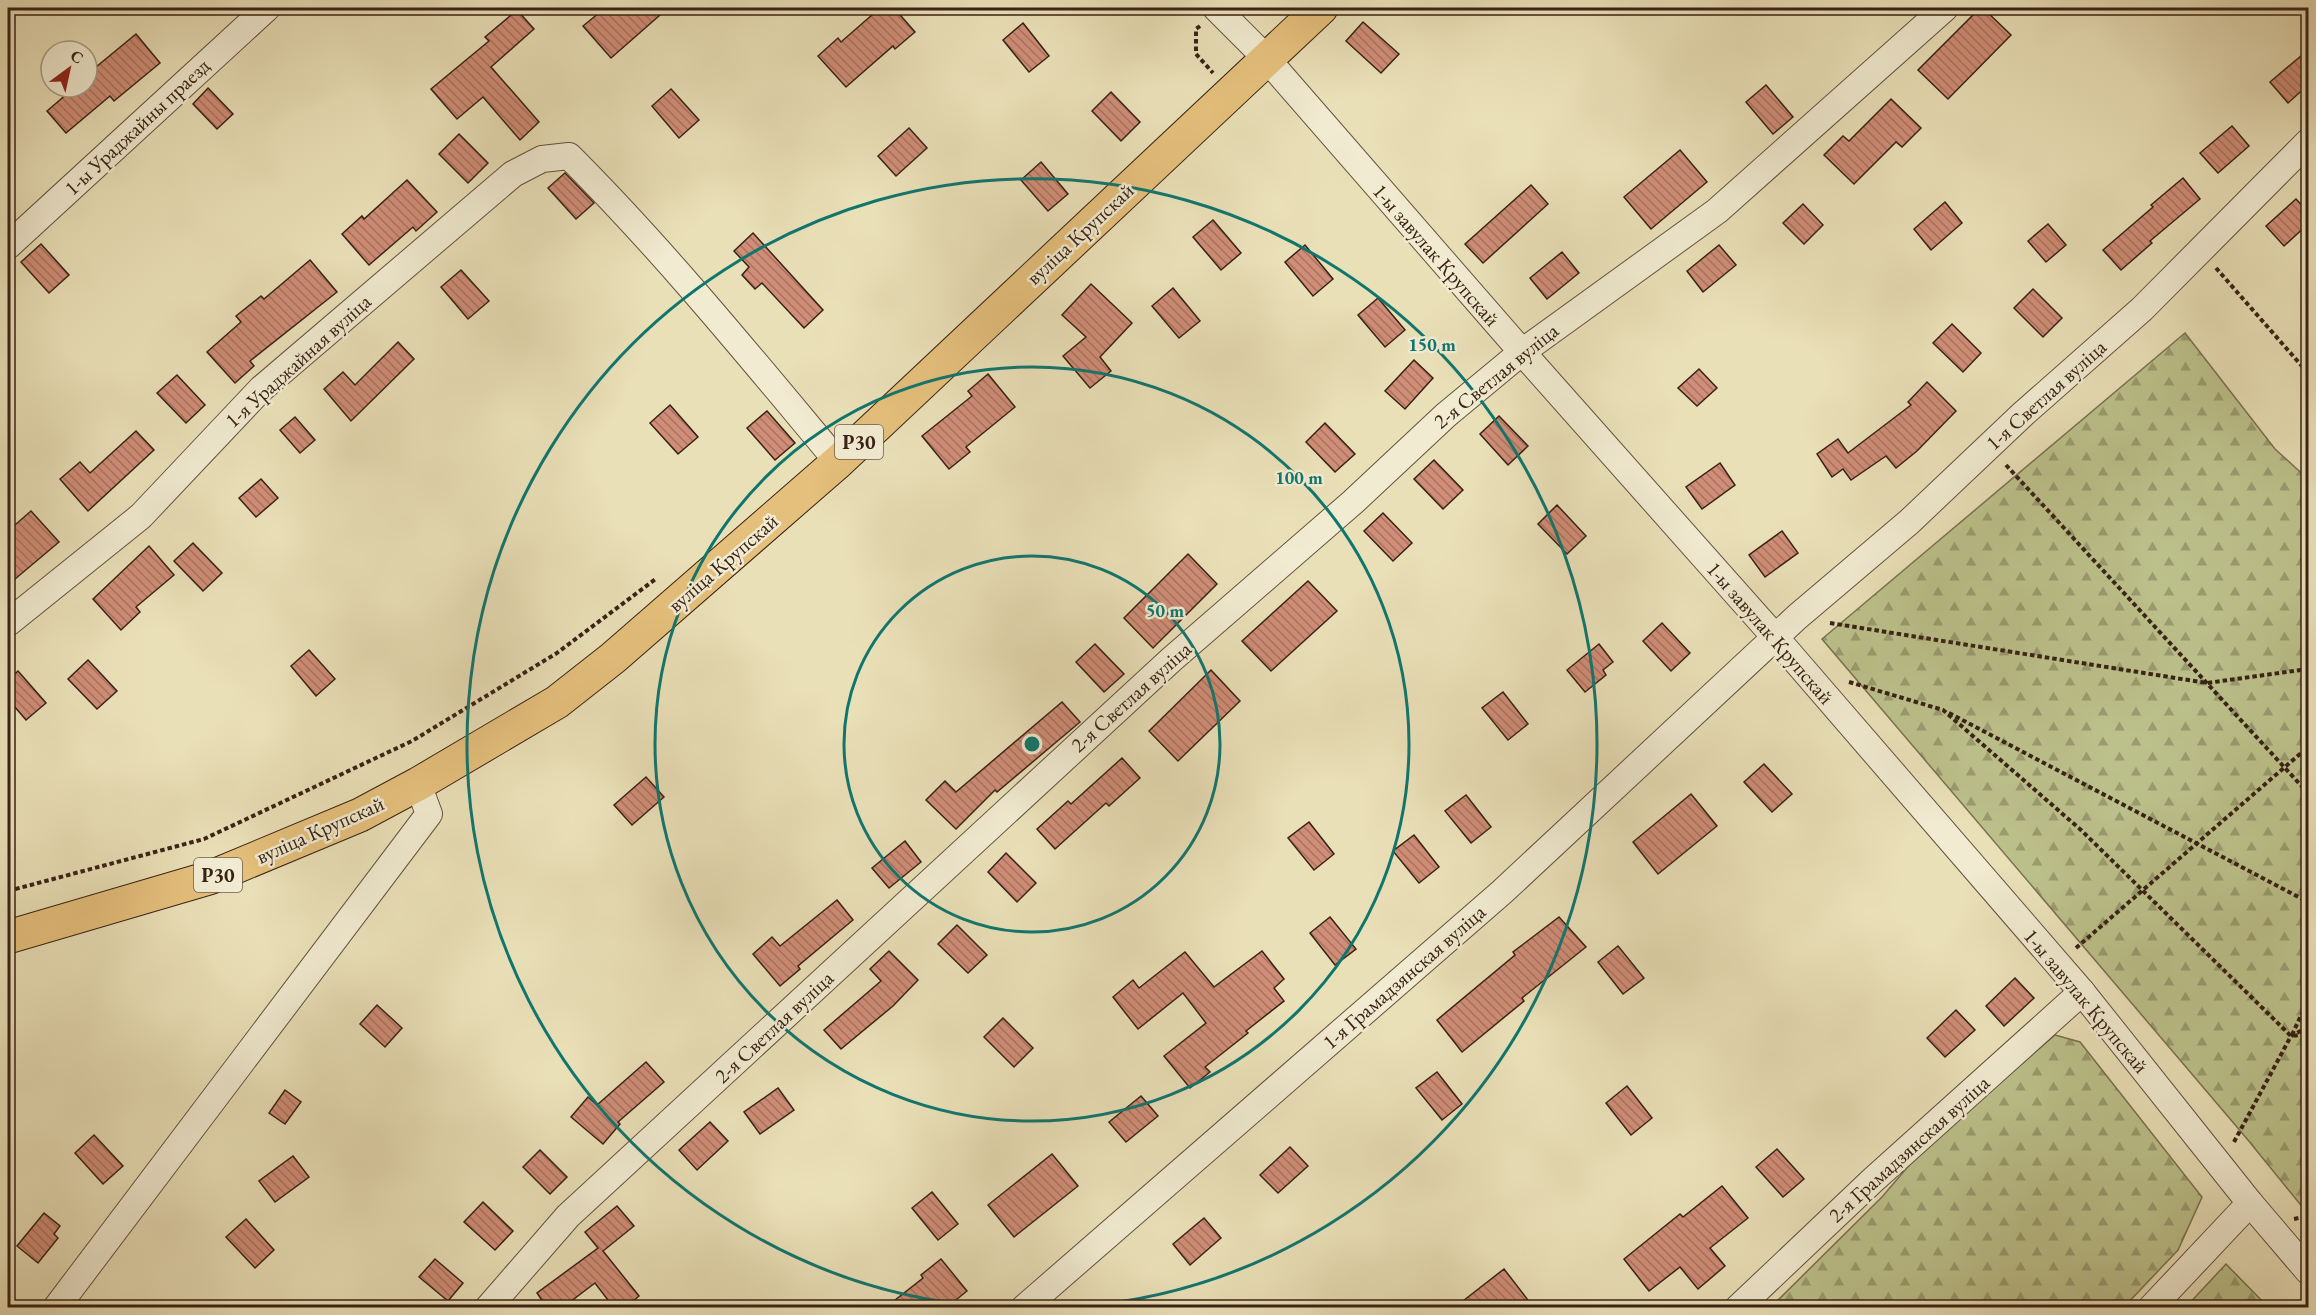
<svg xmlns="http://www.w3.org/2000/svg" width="2316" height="1315" viewBox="0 0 2316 1315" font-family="'EB Garamond',serif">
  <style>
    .forest { fill: url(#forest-firs); stroke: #7a7250; stroke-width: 1.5 }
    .building { fill: url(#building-back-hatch); stroke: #382215; stroke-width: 1.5 }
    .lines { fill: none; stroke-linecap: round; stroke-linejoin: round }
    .street-casing { stroke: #64523e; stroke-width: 28 }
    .primary-casing { stroke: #382215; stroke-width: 35 }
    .path { stroke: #382215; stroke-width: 4; stroke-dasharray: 4.5 3; stroke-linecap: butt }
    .street { stroke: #f1ebd1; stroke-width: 26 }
    .primary { stroke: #e5c07c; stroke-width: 33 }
    .ring { fill: none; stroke: #0f766e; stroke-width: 3 }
    .labels { text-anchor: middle; stroke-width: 5; stroke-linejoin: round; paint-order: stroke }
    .shield { fill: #f1ebd1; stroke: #705e4d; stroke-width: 1.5 }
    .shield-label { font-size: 20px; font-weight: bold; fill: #382215 }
    .street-label { font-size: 21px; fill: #382215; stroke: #f1ebd1 }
    .centre { fill: #0f766e; stroke: #f1ebd1; stroke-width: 3 }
    .ring-label { font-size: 18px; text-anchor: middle; font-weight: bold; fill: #0f766e; stroke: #f1ebd1; stroke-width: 5; stroke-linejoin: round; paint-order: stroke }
  </style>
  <defs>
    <pattern id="forest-firs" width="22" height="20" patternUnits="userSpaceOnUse" patternTransform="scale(1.5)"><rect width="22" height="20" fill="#bcc18b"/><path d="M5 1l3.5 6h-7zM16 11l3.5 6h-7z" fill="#9a9c70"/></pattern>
    <pattern id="building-back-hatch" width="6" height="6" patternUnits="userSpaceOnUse" patternTransform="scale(1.5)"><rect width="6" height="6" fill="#d08d77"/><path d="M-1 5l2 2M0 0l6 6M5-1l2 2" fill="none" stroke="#aa7360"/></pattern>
  </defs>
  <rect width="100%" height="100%" fill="#eae0b8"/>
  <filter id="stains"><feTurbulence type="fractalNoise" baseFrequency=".00333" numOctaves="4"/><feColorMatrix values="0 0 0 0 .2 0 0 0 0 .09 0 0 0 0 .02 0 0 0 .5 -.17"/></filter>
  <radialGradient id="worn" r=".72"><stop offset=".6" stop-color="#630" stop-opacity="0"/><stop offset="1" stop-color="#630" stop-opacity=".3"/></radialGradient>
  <!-- forest -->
  <g class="forest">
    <polygon points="2185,333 2275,449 2308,479 2308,1214 2248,1140 1822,639"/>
    <polygon points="2055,1035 2080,1042 2202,1197 2178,1250 2124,1307 1770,1308 1882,1197 1923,1149"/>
    <polygon points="2226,1264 2268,1307 2186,1307"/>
  </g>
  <!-- building -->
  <g class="building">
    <polygon points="605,8 668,8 611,58 583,26"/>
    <polygon points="880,8 894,8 915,32 895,49 893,46 846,87 818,56 838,38 841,42"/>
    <polygon points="1980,8 1983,8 2011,35 1948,99 1918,70"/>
    <polygon points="517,10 534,29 491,67 539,122 520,140 483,97 457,119 431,89 489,41 485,37"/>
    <polygon points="1363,22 1399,54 1381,73 1346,41"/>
    <polygon points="1023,23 1049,56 1029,72 1003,40"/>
    <polygon points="136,34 160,63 114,101 110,96 66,133 47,111 75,87 87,87 87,77 90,72"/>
    <polygon points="2308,50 2308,85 2288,103 2270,82"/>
    <polygon points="1766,85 1793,117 1773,134 1746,102"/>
    <polygon points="208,88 233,114 217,129 193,104"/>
    <polygon points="671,89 699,120 679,138 652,106"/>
    <polygon points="1111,92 1140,122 1121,141 1092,111"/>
    <polygon points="1891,99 1921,128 1902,147 1896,142 1854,184 1824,155 1843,136 1849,141"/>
    <polygon points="2232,126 2249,146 2218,173 2200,153"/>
    <polygon points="909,128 927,148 896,176 878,156"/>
    <polygon points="459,134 488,163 468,183 439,154"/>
    <polygon points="1680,150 1707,182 1651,229 1624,197"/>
    <polygon points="1041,162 1068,194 1048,211 1021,180"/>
    <polygon points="565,173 594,203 576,219 548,188"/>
    <polygon points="2183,178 2200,199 2150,241 2152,243 2121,270 2103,250 2153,207 2151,205"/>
    <polygon points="407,180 437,212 416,231 413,227 369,265 342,234 362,216 364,219"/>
    <polygon points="1531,185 1548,204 1483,263 1465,244"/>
    <polygon points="2296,199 2308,212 2308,224 2284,246 2266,226"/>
    <polygon points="1945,202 1962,223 1931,250 1914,229"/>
    <polygon points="1803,204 1823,225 1804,244 1783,223"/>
    <polygon points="1213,220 1241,253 1221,270 1193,237"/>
    <polygon points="2048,224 2066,245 2046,262 2028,241"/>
    <polygon points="753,233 823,310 804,328 762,283 755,289 742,275 749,267 734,251"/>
    <polygon points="41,244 69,275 49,293 21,262"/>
    <polygon points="1305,245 1333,279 1313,296 1285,262"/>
    <polygon points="1719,245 1736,265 1703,292 1687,271"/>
    <polygon points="1562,252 1579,273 1547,299 1530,278"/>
    <polygon points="310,260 337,292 250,361 254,366 235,383 207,352 241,322 236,316 261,296 264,299"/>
    <polygon points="461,270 489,301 468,319 441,287"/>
    <polygon points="1091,284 1132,323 1100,357 1111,371 1090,388 1063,356 1086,337 1062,315"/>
    <polygon points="1173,288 1200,321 1179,338 1152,306"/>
    <polygon points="2033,289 2062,318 2043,337 2014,308"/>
    <polygon points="1378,298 1405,330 1385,347 1358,315"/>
    <polygon points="1952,324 1981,353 1963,372 1933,343"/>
    <polygon points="398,342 414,359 351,421 324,389 343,372 355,385"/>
    <polygon points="1414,360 1433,378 1405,409 1385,391"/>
    <polygon points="1699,369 1717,388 1697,406 1678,388"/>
    <polygon points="988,374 1015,407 966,447 970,452 949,469 922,436 972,396 968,391"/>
    <polygon points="177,375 205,405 186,423 157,393"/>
    <polygon points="1927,382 1956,411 1917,451 1896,468 1886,456 1851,480 1843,469 1832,477 1817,454 1838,439 1848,453 1911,405 1908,402"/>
    <polygon points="670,405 698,437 678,454 650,423"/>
    <polygon points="767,411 795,443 775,460 747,428"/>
    <polygon points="1499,416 1528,446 1508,465 1480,434"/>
    <polygon points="295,417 315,440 300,453 280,430"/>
    <polygon points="1325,423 1355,454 1335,472 1306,442"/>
    <polygon points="136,431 154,450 88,511 60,479 80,462 90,473"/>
    <polygon points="1434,460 1463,490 1443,509 1414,479"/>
    <polygon points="1720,463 1735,485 1702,509 1686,487"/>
    <polygon points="261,479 278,498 256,517 239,498"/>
    <polygon points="1557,505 1586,536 1567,554 1538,524"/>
    <polygon points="31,511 59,542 8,585 8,531"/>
    <polygon points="1383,513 1412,543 1393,561 1364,531"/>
    <polygon points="1782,531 1798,553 1765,577 1749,555"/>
    <polygon points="193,543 222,573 203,591 174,561"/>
    <polygon points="149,546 174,575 136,607 140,612 121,630 93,599"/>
    <polygon points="1188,554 1217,584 1153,648 1124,618"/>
    <polygon points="1308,581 1337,611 1271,671 1242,641"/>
    <polygon points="1662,623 1690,653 1671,671 1643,641"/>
    <polygon points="1095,644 1124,674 1104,692 1076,662"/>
    <polygon points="1599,644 1613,662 1603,670 1606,675 1585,692 1567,670"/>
    <polygon points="309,650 335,679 316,696 291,666"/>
    <polygon points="88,660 117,691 97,709 68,679"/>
    <polygon points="1211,670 1240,701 1178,761 1149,731"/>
    <polygon points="18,671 46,703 26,720 8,699 8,680"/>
    <polygon points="1503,692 1528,724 1508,740 1482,708"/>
    <polygon points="1062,702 1080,722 997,792 995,790 956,829 926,800 945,781 956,792"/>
    <polygon points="1122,758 1140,778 1109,806 1106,803 1055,849 1037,829 1068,801 1071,804"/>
    <polygon points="1764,764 1792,794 1772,812 1744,782"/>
    <polygon points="646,777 664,797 632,825 614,805"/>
    <polygon points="1691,794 1717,826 1658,874 1633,842"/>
    <polygon points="1466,795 1491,827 1471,843 1445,811"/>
    <polygon points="1309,822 1334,854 1314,870 1288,838"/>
    <polygon points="1414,835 1439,867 1419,883 1393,851"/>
    <polygon points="905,841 921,862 889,888 872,868"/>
    <polygon points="1006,853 1036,883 1017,902 988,872"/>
    <polygon points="837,900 853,920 798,966 800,969 780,986 753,954 772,937 780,946"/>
    <polygon points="1330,917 1356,949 1335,965 1310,933"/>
    <polygon points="1559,917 1586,947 1522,998 1524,1001 1462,1052 1437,1020 1515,955 1513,952"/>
    <polygon points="957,925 987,955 968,973 938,944"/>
    <polygon points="1618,946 1644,978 1623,994 1598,962"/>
    <polygon points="889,951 918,980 893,1006 841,1049 824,1030 881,981 870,969"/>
    <polygon points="1262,951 1284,979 1274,988 1284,1001 1246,1031 1248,1033 1205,1067 1210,1072 1190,1088 1164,1056 1206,1023 1183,993 1138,1029 1113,997 1133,980 1139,988 1185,952 1214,987"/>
    <polygon points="2015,978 2034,998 2004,1026 1986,1006"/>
    <polygon points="377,1005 402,1028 385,1047 360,1024"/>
    <polygon points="1956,1010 1975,1030 1945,1057 1927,1038"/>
    <polygon points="1003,1018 1033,1048 1014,1067 984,1037"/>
    <polygon points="646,1062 664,1082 618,1122 620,1124 603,1144 571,1117 588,1097 597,1105"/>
    <polygon points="1437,1072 1462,1104 1442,1120 1416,1088"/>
    <polygon points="1627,1086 1652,1118 1631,1135 1606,1103"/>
    <polygon points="778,1088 794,1110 760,1134 744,1112"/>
    <polygon points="285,1090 301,1102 285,1124 269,1113"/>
    <polygon points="1141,1096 1158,1116 1126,1142 1109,1122"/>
    <polygon points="710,1122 728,1141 697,1170 679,1150"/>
    <polygon points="94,1135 123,1166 103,1184 75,1153"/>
    <polygon points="1290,1147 1308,1166 1278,1193 1260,1175"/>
    <polygon points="1777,1149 1804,1179 1783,1197 1756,1167"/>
    <polygon points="540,1150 567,1177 550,1194 523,1167"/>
    <polygon points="1052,1154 1078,1186 1014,1237 988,1205"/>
    <polygon points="293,1156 309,1177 275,1202 259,1181"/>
    <polygon points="1722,1186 1748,1218 1710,1248 1725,1266 1698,1289 1680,1267 1649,1291 1624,1259 1680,1214 1683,1217"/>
    <polygon points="932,1192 958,1224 938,1240 912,1208"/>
    <polygon points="483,1202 513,1231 495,1250 464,1222"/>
    <polygon points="617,1206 634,1226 603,1251 639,1296 625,1308 614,1308 595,1283 562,1308 547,1308 537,1293 598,1248 585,1232"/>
    <polygon points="44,1213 60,1226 54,1234 58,1238 38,1263 17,1246"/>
    <polygon points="1204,1218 1221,1238 1190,1265 1173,1244"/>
    <polygon points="246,1219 274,1250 255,1268 226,1237"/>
    <polygon points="435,1259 463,1283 448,1301 419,1277"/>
    <polygon points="941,1259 967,1291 946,1308 885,1308 923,1278 921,1275"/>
    <polygon points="1504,1269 1534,1308 1454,1308"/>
  </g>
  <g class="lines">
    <!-- street casing -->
    <g class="street-casing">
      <g id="street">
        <polyline points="1216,8 1266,58 1522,352 1775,637 2082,992 2250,1203 2308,1271"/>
        <polyline points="8,246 267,8"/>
        <path d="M8,623L141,516L261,389L513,174L542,159L569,156C665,252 751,358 838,462"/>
        <polyline points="56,1308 429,814 418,784"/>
        <polyline points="488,1308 568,1216 1172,659 1353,502 1446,415 1522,352 1717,211 1945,8"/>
        <polyline points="1024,1308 1502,892 1797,617 1909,522 2023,414 2142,309 2308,142"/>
        <polyline points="1738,1308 1873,1180 2082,992"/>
        <polyline points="2151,1308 2250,1203"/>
      </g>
    </g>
    <!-- primary casing -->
    <g class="primary-casing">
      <polyline id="primary" points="8,937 209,878 360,815 418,784 557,702 613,658 838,462 1321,8"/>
    </g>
    <!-- path -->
    <g class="path">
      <polyline points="1200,26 1196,29 1196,54 1213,73"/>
      <polyline points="2216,268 2308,373"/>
      <polyline points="2006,465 2308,793"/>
      <polyline points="1830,623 2207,683 2308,669"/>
      <polyline points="1849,682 1943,710 2081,830 2291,1036 2308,1034"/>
      <polyline points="1949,713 2308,902"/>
      <polyline points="8,891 204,839 412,741 557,653 657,578"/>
      <polyline points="2076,948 2308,747"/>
      <polyline points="2292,1035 2308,1000"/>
      <polyline points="2234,1142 2291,1036 2308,1027"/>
      <polyline points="2294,1219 2308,1216"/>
    </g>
    <!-- street -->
    <use href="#street" class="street"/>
    <!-- primary -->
    <use href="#primary" class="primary"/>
  </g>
  <!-- distance rings -->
  <g class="ring">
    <circle cx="1032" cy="744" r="188"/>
    <circle cx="1032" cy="744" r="377"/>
    <path d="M988 1307A565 565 0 1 1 1076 1307"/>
  </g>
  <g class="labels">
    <!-- shield labels -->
    <g class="shield">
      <rect x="835" y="425" width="48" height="34" rx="4.5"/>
      <rect x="194" y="858" width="48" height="34" rx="4.5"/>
    </g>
    <g class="shield-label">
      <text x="859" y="449">Р30</text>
      <text x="218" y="882">Р30</text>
    </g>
    <!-- street labels -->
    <g class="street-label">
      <text transform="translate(137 127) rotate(-43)" y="7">1-ы Ураджайны праезд</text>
      <text transform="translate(1080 234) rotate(-43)" y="7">вуліца Крупскай</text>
      <text transform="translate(1436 255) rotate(49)" y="7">1-ы завулак Крупскай</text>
      <text transform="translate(298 361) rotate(-42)" y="7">1-я Ураджайная вуліца</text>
      <text transform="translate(1496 376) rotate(-39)" y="7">2-я Светлая вуліца</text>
      <text transform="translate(2046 395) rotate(-42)" y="7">1-я Светлая вуліца</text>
      <text transform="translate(723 563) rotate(-41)" y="7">вуліца Крупскай</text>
      <text transform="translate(1770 633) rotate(49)" y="7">1-ы завулак Крупскай</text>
      <text transform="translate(1131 697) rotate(-42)" y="7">2-я Светлая вуліца</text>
      <text transform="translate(320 830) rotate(-24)" y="7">вуліца Крупскай</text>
      <text transform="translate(1404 977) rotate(-41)" y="7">1-я Грамадзянская вуліца</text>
      <text transform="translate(2086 1001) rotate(50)" y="7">1-ы завулак Крупскай</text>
      <text transform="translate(774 1027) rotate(-43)" y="7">2-я Светлая вуліца</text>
      <text transform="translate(1909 1149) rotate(-42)" y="7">2-я Грамадзянская вуліца</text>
    </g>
  </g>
  <circle cx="1032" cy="744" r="9" class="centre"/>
  <g class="ring-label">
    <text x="1432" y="351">150 m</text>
    <text x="1299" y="484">100 m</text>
    <text x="1165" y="617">50 m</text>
  </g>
  <!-- margin -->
  <rect width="2316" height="1315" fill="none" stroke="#eae0b8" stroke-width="30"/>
  <rect x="9" y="9" width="2298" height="1297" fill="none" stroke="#382215" stroke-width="3"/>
  <rect x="15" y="15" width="2286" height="1285" fill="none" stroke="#382215" stroke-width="1.5"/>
  <!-- north arrow -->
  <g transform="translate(69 69) rotate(33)"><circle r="28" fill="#f1ebd1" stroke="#a79b86" stroke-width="1.5"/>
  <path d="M0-4.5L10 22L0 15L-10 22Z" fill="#8f2418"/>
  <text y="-9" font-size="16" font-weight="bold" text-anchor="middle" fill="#382215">С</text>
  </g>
  <rect width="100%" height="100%" filter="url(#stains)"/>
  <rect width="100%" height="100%" fill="url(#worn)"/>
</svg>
